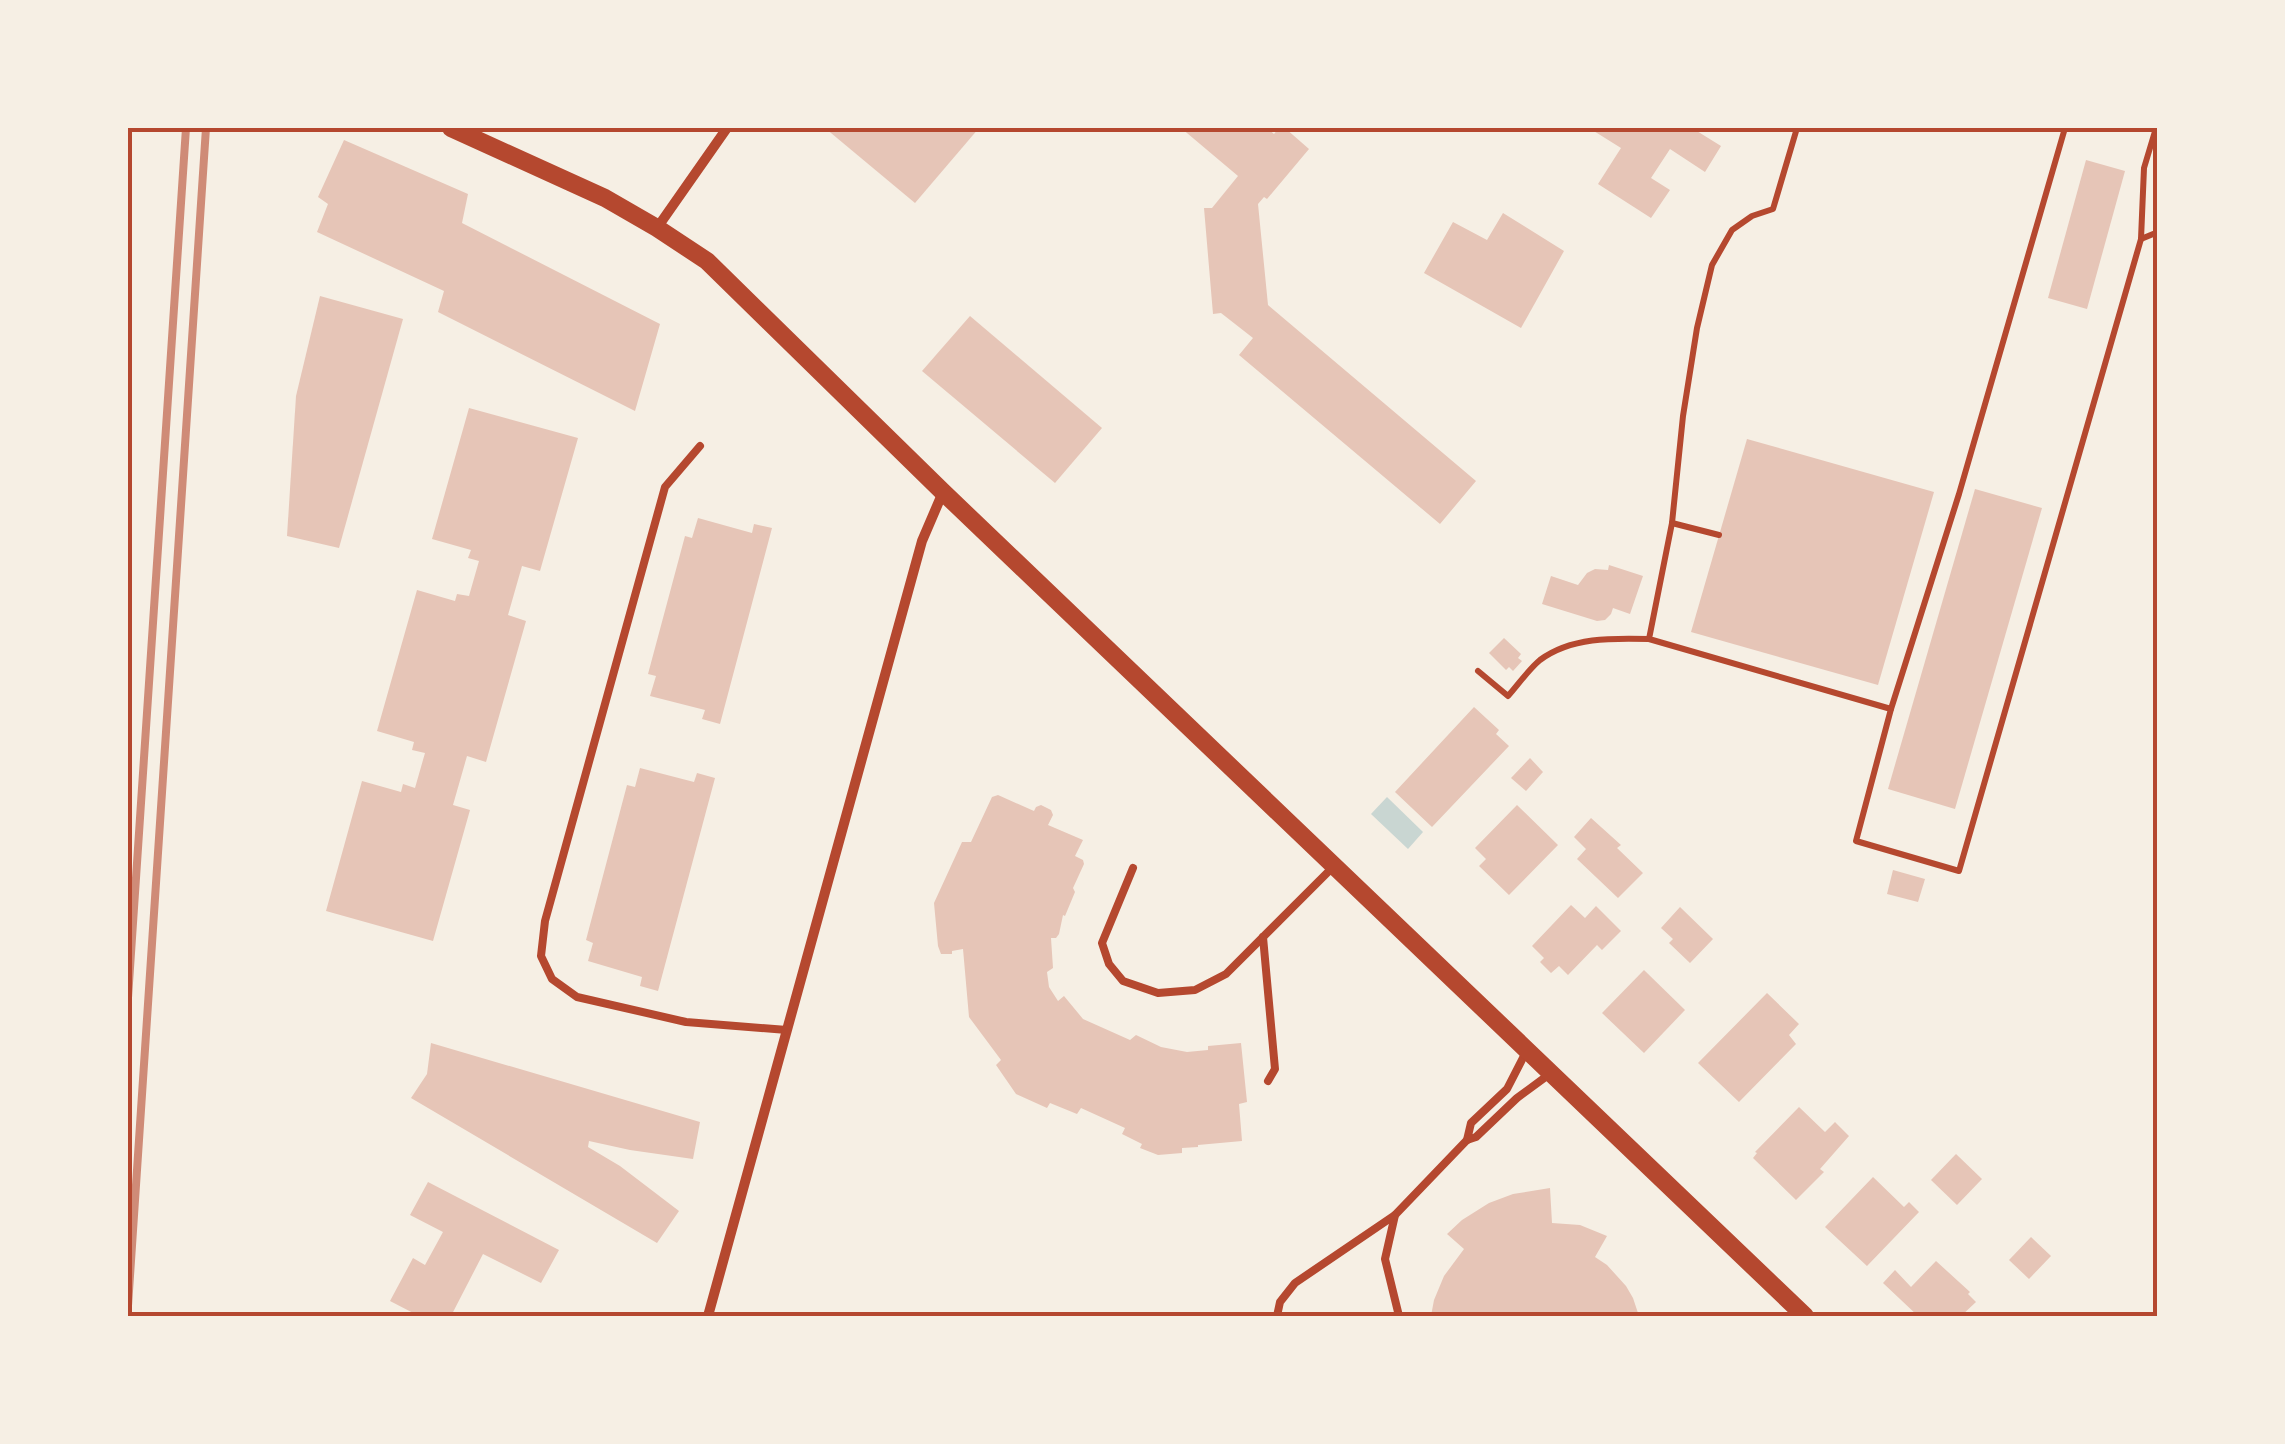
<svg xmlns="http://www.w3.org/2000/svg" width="2285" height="1444" viewBox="0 0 2285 1444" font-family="'Space Grotesk',sans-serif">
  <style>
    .water { fill: #c9d6d2 }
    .building { fill: #e6c5b7 }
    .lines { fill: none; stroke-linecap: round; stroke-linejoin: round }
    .path { stroke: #b5482f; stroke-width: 6 }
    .service { stroke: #b5482f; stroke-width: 8 }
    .minor { stroke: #b5482f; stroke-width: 10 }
    .tertiary { stroke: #b5482f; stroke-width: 18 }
    .rail { stroke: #cf8b77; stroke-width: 8 }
    .neatline { fill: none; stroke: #b5482f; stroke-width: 4 }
  </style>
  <rect width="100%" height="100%" fill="#f6efe4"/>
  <!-- water -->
  <polygon class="water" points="1387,797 1423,832 1408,849 1371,814"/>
  <!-- building -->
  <g class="building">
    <polygon points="825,128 979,128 915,203"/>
    <polygon points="1181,128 1267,128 1274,134 1279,128 1285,128 1309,149 1267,199 1264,197 1258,204 1268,305 1476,481 1440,524 1239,355 1253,338 1221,313 1213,314 1204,208 1212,208 1238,176"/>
    <polygon points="1589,128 1692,128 1721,146 1705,172 1670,149 1651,178 1670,190 1651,218 1598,184 1621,148"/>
    <polygon points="344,140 468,194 462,223 660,324 635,411 438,312 444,291 317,232 328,204 318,197"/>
    <polygon points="2086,160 2125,171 2087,309 2048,298"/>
    <polygon points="1503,213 1564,251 1521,328 1424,273 1453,222 1487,240"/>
    <polygon points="320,296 403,319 339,548 287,536 296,396"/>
    <polygon points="970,316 1102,428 1055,483 922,371"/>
    <polygon points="469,408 578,438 540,571 522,566 508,615 526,621 486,762 467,756 453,805 470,810 433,941 326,911 362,781 401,792 403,784 415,788 425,753 412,750 414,742 377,731 417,590 455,601 457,594 469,596 479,561 468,558 471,550 432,539"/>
    <polygon points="1747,439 1934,492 1878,685 1691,632"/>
    <polygon points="1975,489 2042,508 1955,809 1888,789"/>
    <polygon points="698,518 752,533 754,524 772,528 720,724 702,719 705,710 650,696 656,676 648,674 685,536 692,538"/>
    <polygon points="1609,565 1643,576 1630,614 1613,608 1611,614 1605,620 1597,621 1542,604 1551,576 1578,585 1587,573 1595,569 1608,570"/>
    <polygon points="1504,638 1521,654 1518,658 1522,661 1513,671 1509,667 1506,670 1489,653"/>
    <polygon points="1474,707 1499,730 1496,734 1509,746 1432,827 1395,792"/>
    <polygon points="1530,758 1543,772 1526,791 1511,778"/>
    <polygon points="640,768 694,782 697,773 715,778 658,991 640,986 642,977 588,961 593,943 586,940 627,785 635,787"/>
    <polygon points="998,795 1034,811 1036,807 1041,805 1051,810 1053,815 1048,825 1083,840 1075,856 1083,860 1084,864 1073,888 1075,892 1065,916 1063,915 1059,934 1056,938 1051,938 1053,968 1047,972 1049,987 1058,1001 1064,996 1083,1019 1130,1040 1136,1035 1161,1047 1187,1052 1208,1050 1208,1046 1241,1043 1247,1102 1239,1104 1242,1141 1198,1145 1198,1147 1182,1148 1182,1153 1158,1155 1140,1148 1142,1144 1122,1134 1125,1128 1081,1108 1077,1114 1050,1103 1047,1108 1016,1094 996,1065 1001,1060 969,1017 963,949 952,951 952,954 941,954 938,946 934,903 962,842 971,842 992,797"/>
    <polygon points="1517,805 1558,845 1509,895 1479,866 1486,859 1475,848"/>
    <polygon points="1591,818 1621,845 1617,848 1643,873 1618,898 1577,859 1586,849 1574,837"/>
    <polygon points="1893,870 1925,879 1918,902 1887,894"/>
    <polygon points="1571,905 1585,918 1596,906 1621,931 1602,950 1597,945 1568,975 1559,966 1551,973 1540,962 1544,958 1532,946"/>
    <polygon points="1680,907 1713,939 1690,963 1669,943 1673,939 1661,928"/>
    <polygon points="1644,970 1685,1010 1644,1053 1602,1013"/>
    <polygon points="1767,993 1799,1024 1789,1035 1796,1044 1739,1102 1698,1063"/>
    <polygon points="431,1043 700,1122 693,1159 630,1150 589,1141 588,1147 620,1166 679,1211 657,1243 411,1098 427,1074"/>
    <polygon points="1799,1107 1825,1132 1835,1122 1849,1136 1820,1169 1824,1172 1796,1200 1753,1158 1757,1153 1755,1152"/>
    <polygon points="1956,1154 1982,1179 1957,1205 1931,1180"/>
    <polygon points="1873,1177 1904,1207 1909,1202 1919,1212 1867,1266 1825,1227"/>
    <polygon points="428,1182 559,1250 541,1283 483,1254 451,1316 419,1316 390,1301 413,1258 425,1265 443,1232 410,1215"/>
    <polygon points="1550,1188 1552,1223 1580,1225 1607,1236 1595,1257 1607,1265 1626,1286 1633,1298 1639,1316 1431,1316 1434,1300 1444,1276 1464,1249 1447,1234 1462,1220 1489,1203 1513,1194"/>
    <polygon points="2031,1237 2051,1256 2029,1279 2009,1260"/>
    <polygon points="1936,1261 1970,1292 1968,1294 1976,1302 1961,1316 1918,1316 1883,1283 1895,1270 1911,1287"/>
  </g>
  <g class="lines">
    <!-- path -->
    <g class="path">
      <polyline points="1797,128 1773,209 1752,216 1732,230 1712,265 1697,328 1683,416 1672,523 1649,639 1891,709"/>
      <polyline points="2065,128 1959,494 1891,709 1856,841 1959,871 2141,239 2158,232"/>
      <polyline points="2141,239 2144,168 2156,128"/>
      <polyline points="1672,523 1719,535"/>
      <path d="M1478,671L1508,696C1518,685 1528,670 1540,660C1571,637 1612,638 1649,639"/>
    </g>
    <!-- service -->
    <g class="service">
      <polyline points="700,446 665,487 545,921 541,956 552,979 577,997 686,1022 787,1030"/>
      <polyline points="1133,868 1102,943 1109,964 1123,981 1158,993 1195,990 1226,974 1335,865"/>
      <polyline points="1263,937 1275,1069 1268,1081"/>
      <polyline points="1467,1140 1471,1123 1507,1089 1527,1050"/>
      <polyline points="1395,1215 1467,1140 1476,1137 1517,1098 1551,1073"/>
      <polyline points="1277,1316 1280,1302 1295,1283 1395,1215 1385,1259 1399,1316"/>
    </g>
    <!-- minor -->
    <g class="minor">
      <polyline points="657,228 727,128"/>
      <polyline points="708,1316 922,541 943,492"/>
    </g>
    <!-- tertiary -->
    <polyline class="tertiary" points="451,128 605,198 657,228 707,261 943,492 1805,1316"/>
    <!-- rail -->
    <g class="rail">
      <polyline points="128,998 186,128"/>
      <polyline points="128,1306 206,128"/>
    </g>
  </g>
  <!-- border -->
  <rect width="2285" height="1444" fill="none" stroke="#f6efe4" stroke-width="260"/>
  <rect x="130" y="130" width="2025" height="1184" class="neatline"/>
</svg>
